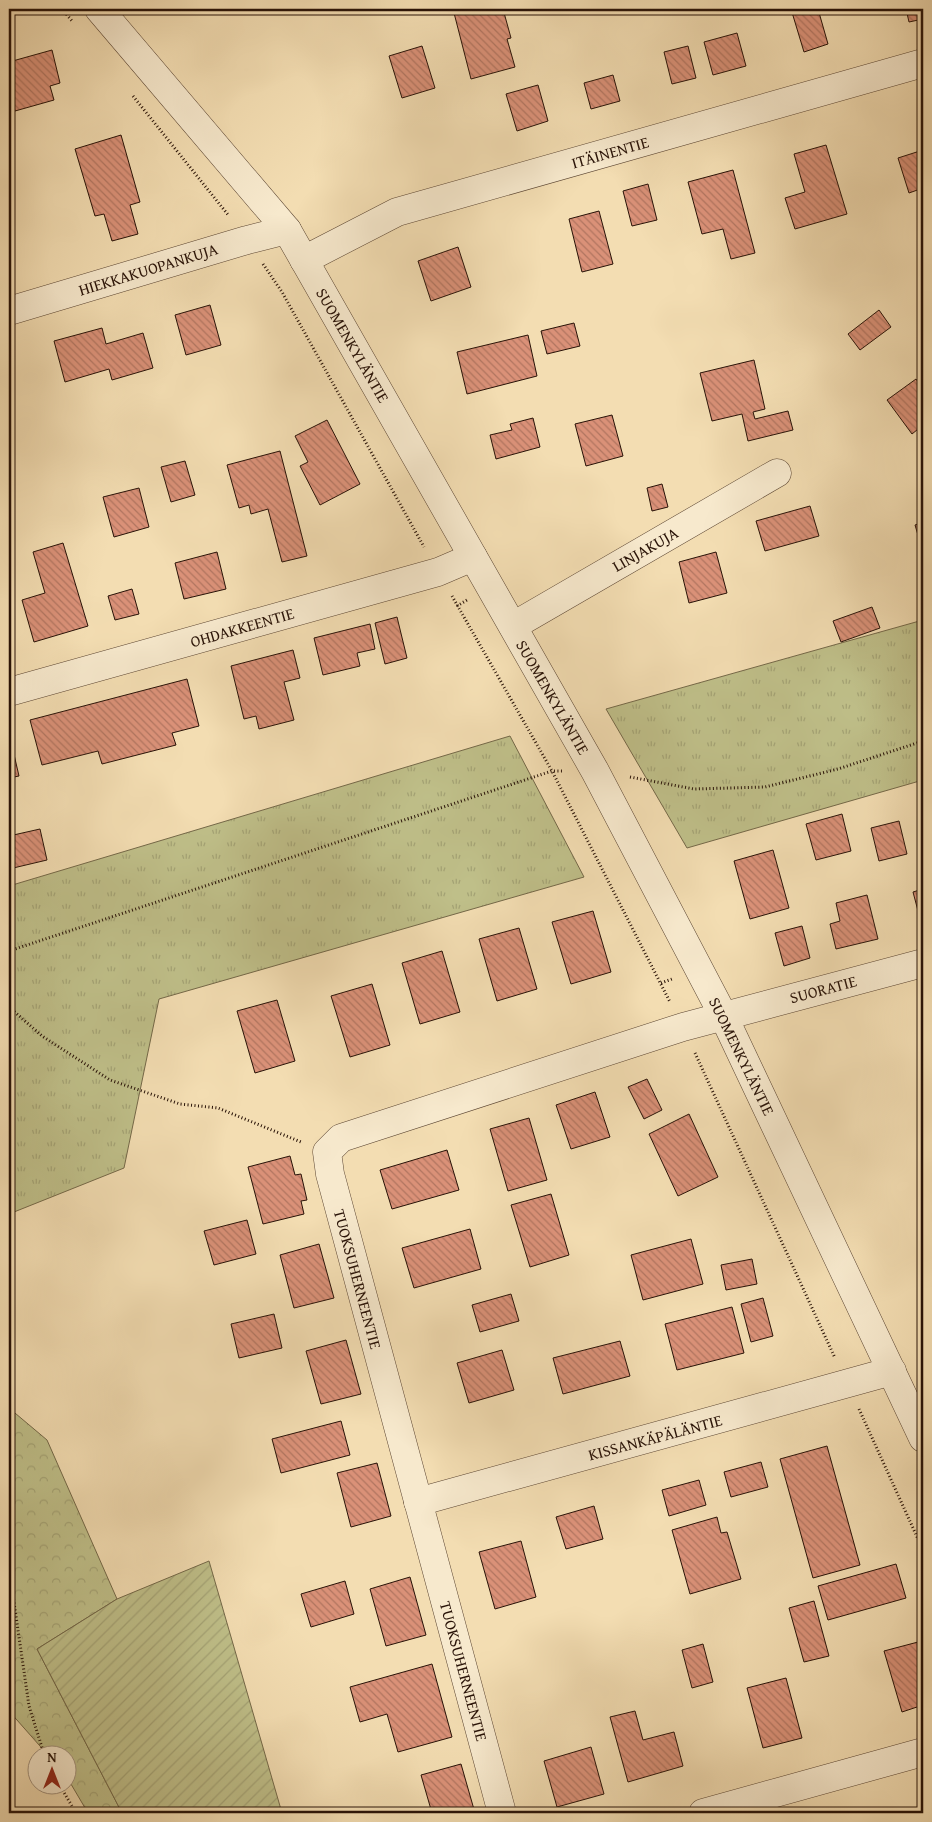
<svg xmlns="http://www.w3.org/2000/svg" width="932" height="1822" viewBox="0 0 932 1822" font-family="'Gentium Book Plus',serif">
  <style>
    .grass { fill: url(#grass-tufts); stroke: #746848 }
    .forest { fill: url(#forest-crowns); stroke: #746848 }
    .garden { fill: url(#garden-furrows); stroke: #746848 }
    .building { fill: url(#building-back-hatch); stroke: #281207 }
    .lines { fill: none; stroke-linecap: round; stroke-linejoin: round }
    .minor-casing { stroke: #5b4532; stroke-width: 29 }
    .path { stroke: #281207; stroke-width: 3; stroke-dasharray: 1 2.5; stroke-linecap: butt }
    .minor { stroke: #f7e9cd; stroke-width: 28 }
    .labels { text-anchor: middle; stroke-width: 4; stroke-linejoin: round; paint-order: stroke }
    .street-label { font-size: 16px; fill: #281207; stroke: #f7e9cd }
  </style>
  <defs>
    <pattern id="grass-tufts" width="24" height="20" patternUnits="userSpaceOnUse" patternTransform="scale(1.25)"><rect width="24" height="20" fill="#bfbf89"/><path d="M3 7l-1-3M5 7V3M7 7l1-3M15 17l-1-3M17 17v-4M19 17l1-3" fill="none" stroke="#a4a375"/></pattern>
    <pattern id="forest-crowns" width="20" height="18" patternUnits="userSpaceOnUse" patternTransform="scale(1.25)"><rect width="20" height="18" fill="#bfbf89"/><path d="M2 6a3 3 0 1 1 6 0M12 15a3 3 0 1 1 6 0" fill="none" stroke="#a4a375"/></pattern>
    <pattern id="garden-furrows" width="10" height="10" patternUnits="userSpaceOnUse" patternTransform="scale(1.25)"><rect width="10" height="10" fill="#bfbf89"/><path d="M-1 1l2-2M0 10L10 0M9 11l2-2" fill="none" stroke="#a4a375"/></pattern>
    <pattern id="building-back-hatch" width="6" height="6" patternUnits="userSpaceOnUse" patternTransform="scale(1.25)"><rect width="6" height="6" fill="#da9178"/><path d="M-1 5l2 2M0 0l6 6M5-1l2 2" fill="none" stroke="#b17560"/></pattern>
  </defs>
  <rect width="100%" height="100%" fill="#f3ddb2"/>
  <filter id="stains"><feTurbulence type="fractalNoise" baseFrequency=".004" numOctaves="4"/><feColorMatrix values="0 0 0 0 .2 0 0 0 0 .09 0 0 0 0 .02 0 0 0 .5 -.17"/></filter>
  <radialGradient id="worn" r=".72"><stop offset=".6" stop-color="#630" stop-opacity="0"/><stop offset="1" stop-color="#630" stop-opacity=".3"/></radialGradient>
  <!-- grass -->
  <g class="grass">
    <polygon points="923,620 923,780 687,848 606,709"/>
    <polygon points="510,736 584,877 159,999 124,1168 9,1214 9,886"/>
  </g>
  <!-- forest -->
  <polygon class="forest" points="9,1408 47,1440 117,1599 37,1649 122,1813 88,1813 68,1779 68,1754 47,1754 9,1711"/>
  <!-- garden -->
  <polygon class="garden" points="209,1561 282,1813 122,1813 37,1649 117,1599"/>
  <!-- building -->
  <g class="building">
    <polygon points="453,9 503,9 511,38 507,39 515,67 471,79"/>
    <polygon points="791,9 818,9 828,44 804,52"/>
    <polygon points="906,9 923,9 923,19 909,22"/>
    <polygon points="737,33 746,66 713,75 704,42"/>
    <polygon points="422,46 435,88 402,98 389,56"/>
    <polygon points="688,46 696,78 672,84 664,52"/>
    <polygon points="52,50 60,83 50,86 54,100 15,111 9,87 9,62"/>
    <polygon points="613,75 620,101 591,109 584,83"/>
    <polygon points="538,85 548,121 517,131 506,94"/>
    <polygon points="121,135 140,202 130,205 138,234 112,241 104,214 95,216 75,149"/>
    <polygon points="826,145 847,214 795,229 785,198 805,192 794,154"/>
    <polygon points="923,150 923,188 909,193 898,158"/>
    <polygon points="733,170 755,253 731,259 723,229 702,234 688,182"/>
    <polygon points="648,184 657,220 632,226 623,191"/>
    <polygon points="599,211 613,264 582,272 569,219"/>
    <polygon points="458,247 471,287 431,301 418,261"/>
    <polygon points="210,305 221,345 186,355 175,315"/>
    <polygon points="879,310 891,327 860,350 848,334"/>
    <polygon points="574,323 580,346 547,354 541,331"/>
    <polygon points="102,328 106,344 143,333 153,368 112,380 109,369 65,382 54,341"/>
    <polygon points="528,335 537,376 467,394 457,352"/>
    <polygon points="754,360 765,409 753,412 755,419 788,411 793,430 748,441 742,414 712,421 700,373"/>
    <polygon points="916,379 923,389 923,425 912,434 887,400"/>
    <polygon points="612,415 623,456 586,466 575,424"/>
    <polygon points="533,418 540,447 496,459 490,435 512,430 510,424"/>
    <polygon points="327,420 360,484 320,505 300,466 308,462 295,436"/>
    <polygon points="280,451 307,556 282,562 268,509 251,514 249,505 239,508 227,465"/>
    <polygon points="185,461 195,495 171,502 161,467"/>
    <polygon points="662,484 668,507 652,511 647,488"/>
    <polygon points="139,488 149,527 114,537 103,497"/>
    <polygon points="810,506 819,536 765,551 756,521"/>
    <polygon points="923,522 923,552 915,525"/>
    <polygon points="63,543 88,626 34,642 22,600 45,593 33,552"/>
    <polygon points="217,552 226,589 184,599 175,563"/>
    <polygon points="716,552 727,593 689,603 679,562"/>
    <polygon points="132,589 139,614 115,620 108,596"/>
    <polygon points="872,607 880,628 841,642 833,621"/>
    <polygon points="397,617 407,658 385,664 375,623"/>
    <polygon points="370,624 375,649 357,653 360,666 323,675 314,638"/>
    <polygon points="293,650 300,678 284,682 294,720 259,729 256,716 244,719 231,666"/>
    <polygon points="187,679 199,726 172,733 176,745 102,764 98,751 42,765 30,720"/>
    <polygon points="9,733 19,776 9,778"/>
    <polygon points="842,814 851,851 816,860 806,824"/>
    <polygon points="899,821 907,854 879,861 871,828"/>
    <polygon points="40,829 47,860 9,869 9,836"/>
    <polygon points="773,850 789,908 750,919 734,861"/>
    <polygon points="923,889 923,925 922,926 913,892"/>
    <polygon points="867,895 878,939 836,949 830,924 840,921 836,903"/>
    <polygon points="593,911 611,972 571,984 552,922"/>
    <polygon points="802,926 810,958 784,966 775,933"/>
    <polygon points="519,928 537,989 497,1001 479,939"/>
    <polygon points="442,951 460,1012 420,1024 402,963"/>
    <polygon points="372,984 390,1045 350,1057 331,996"/>
    <polygon points="277,1000 295,1061 255,1073 237,1011"/>
    <polygon points="647,1079 662,1110 644,1119 628,1087"/>
    <polygon points="595,1092 610,1137 571,1149 556,1105"/>
    <polygon points="689,1114 718,1177 678,1196 649,1134"/>
    <polygon points="529,1118 547,1180 508,1191 490,1129"/>
    <polygon points="447,1150 459,1190 392,1209 380,1170"/>
    <polygon points="290,1156 295,1175 301,1174 307,1200 301,1201 304,1214 263,1224 248,1167"/>
    <polygon points="551,1194 569,1255 530,1267 511,1205"/>
    <polygon points="247,1220 256,1254 214,1265 204,1231"/>
    <polygon points="470,1229 481,1269 414,1288 402,1248"/>
    <polygon points="691,1239 703,1284 643,1300 631,1255"/>
    <polygon points="319,1244 334,1298 294,1308 280,1255"/>
    <polygon points="752,1259 757,1284 726,1290 721,1265"/>
    <polygon points="511,1294 519,1321 480,1332 472,1305"/>
    <polygon points="763,1298 773,1336 751,1342 741,1304"/>
    <polygon points="732,1307 744,1353 677,1370 665,1324"/>
    <polygon points="274,1314 282,1348 239,1358 231,1324"/>
    <polygon points="346,1340 361,1394 321,1404 306,1351"/>
    <polygon points="620,1341 630,1376 563,1394 553,1358"/>
    <polygon points="502,1350 514,1390 469,1403 457,1363"/>
    <polygon points="341,1421 350,1455 281,1473 272,1439"/>
    <polygon points="827,1446 860,1565 813,1578 780,1459"/>
    <polygon points="761,1462 768,1487 731,1497 724,1472"/>
    <polygon points="377,1463 391,1516 351,1527 337,1473"/>
    <polygon points="699,1480 706,1505 669,1516 662,1490"/>
    <polygon points="594,1506 603,1539 566,1549 556,1517"/>
    <polygon points="717,1517 721,1533 727,1532 741,1579 690,1594 672,1530"/>
    <polygon points="521,1541 536,1597 495,1609 479,1552"/>
    <polygon points="896,1564 906,1598 828,1620 818,1586"/>
    <polygon points="410,1577 426,1635 386,1646 370,1589"/>
    <polygon points="345,1581 354,1614 311,1627 301,1594"/>
    <polygon points="814,1601 829,1656 804,1662 789,1608"/>
    <polygon points="918,1642 923,1660 923,1705 902,1712 884,1651"/>
    <polygon points="703,1644 713,1682 692,1688 682,1650"/>
    <polygon points="432,1664 452,1737 398,1752 387,1714 360,1722 350,1687"/>
    <polygon points="786,1678 802,1738 763,1748 747,1688"/>
    <polygon points="635,1711 643,1740 674,1732 683,1766 628,1782 610,1717"/>
    <polygon points="591,1747 604,1794 557,1807 544,1761"/>
    <polygon points="461,1764 475,1813 432,1813 421,1775"/>
  </g>
  <g class="lines">
    <!-- minor casing -->
    <g class="minor-casing">
      <g id="minor">
        <polyline points="99,9 287,230 595,771 723,1015 923,1438"/>
        <polyline points="304,260 397,212 923,63"/>
        <polyline points="9,311 247,240 287,230"/>
        <polyline points="513,626 777,473"/>
        <polyline points="9,692 438,572 473,557"/>
        <polyline points="418,1502 892,1371"/>
        <polyline points="502,1813 330,1174 327,1152 341,1138 683,1027 923,963"/>
        <polyline points="703,1813 923,1752"/>
      </g>
    </g>
    <!-- path -->
    <g class="path">
      <polyline points="62,9 72,21"/>
      <polyline points="133,96 229,216"/>
      <polyline points="263,264 282,292 424,547"/>
      <polyline points="452,596 552,771 670,1002"/>
      <polyline points="457,606 467,600"/>
      <polyline points="630,777 694,789 765,787 838,769 923,741"/>
      <polyline points="9,951 552,771 564,771"/>
      <polyline points="661,983 672,979"/>
      <polyline points="9,1007 42,1036 110,1080 180,1104 218,1108 301,1142"/>
      <polyline points="695,1053 835,1358"/>
      <polyline points="859,1409 923,1550"/>
      <polyline points="9,1568 29,1706 44,1754"/>
      <polyline points="59,1784 76,1813"/>
    </g>
    <!-- minor -->
    <use href="#minor" class="minor"/>
  </g>
  <g class="labels">
    <!-- street labels -->
    <g class="street-label">
      <text transform="translate(610 152) rotate(-16)" y="6">ITÄINENTIE</text>
      <text transform="translate(148 269) rotate(-17)" y="6">HIEKKAKUOPANKUJA</text>
      <text transform="translate(353 345) rotate(60)" y="6">SUOMENKYLÄNTIE</text>
      <text transform="translate(645 549) rotate(-30)" y="6">LINJAKUJA</text>
      <text transform="translate(242 627) rotate(-16)" y="6">OHDAKKEENTIE</text>
      <text transform="translate(553 697) rotate(60)" y="6">SUOMENKYLÄNTIE</text>
      <text transform="translate(823 989) rotate(-15)" y="6">SUORATIE</text>
      <text transform="translate(742 1056) rotate(64)" y="6">SUOMENKYLÄNTIE</text>
      <text transform="translate(358 1279) rotate(75)" y="6">TUOKSUHERNEENTIE</text>
      <text transform="translate(655 1437) rotate(-15)" y="6">KISSANKÄPÄLÄNTIE</text>
      <text transform="translate(464 1671) rotate(75)" y="6">TUOKSUHERNEENTIE</text>
    </g>
  </g>
  <!-- margin -->
  <rect width="932" height="1822" fill="none" stroke="#f3ddb2" stroke-width="30"/>
  <rect x="10" y="10" width="912" height="1802" fill="none" stroke="#281207" stroke-width="2.5"/>
  <rect x="15" y="15" width="902" height="1792" fill="none" stroke="#281207"/>
  <!-- north arrow -->
  <g transform="translate(52 1770)"><circle r="24" fill="#f7e9cd" stroke="#a4937e"/>
  <path d="M0-4L9 19L0 12L-9 19Z" fill="#8f2418"/>
  <text y="-8" font-size="14" font-weight="bold" text-anchor="middle" fill="#281207">N</text>
  </g>
  <rect width="100%" height="100%" filter="url(#stains)"/>
  <rect width="100%" height="100%" fill="url(#worn)"/>
</svg>
